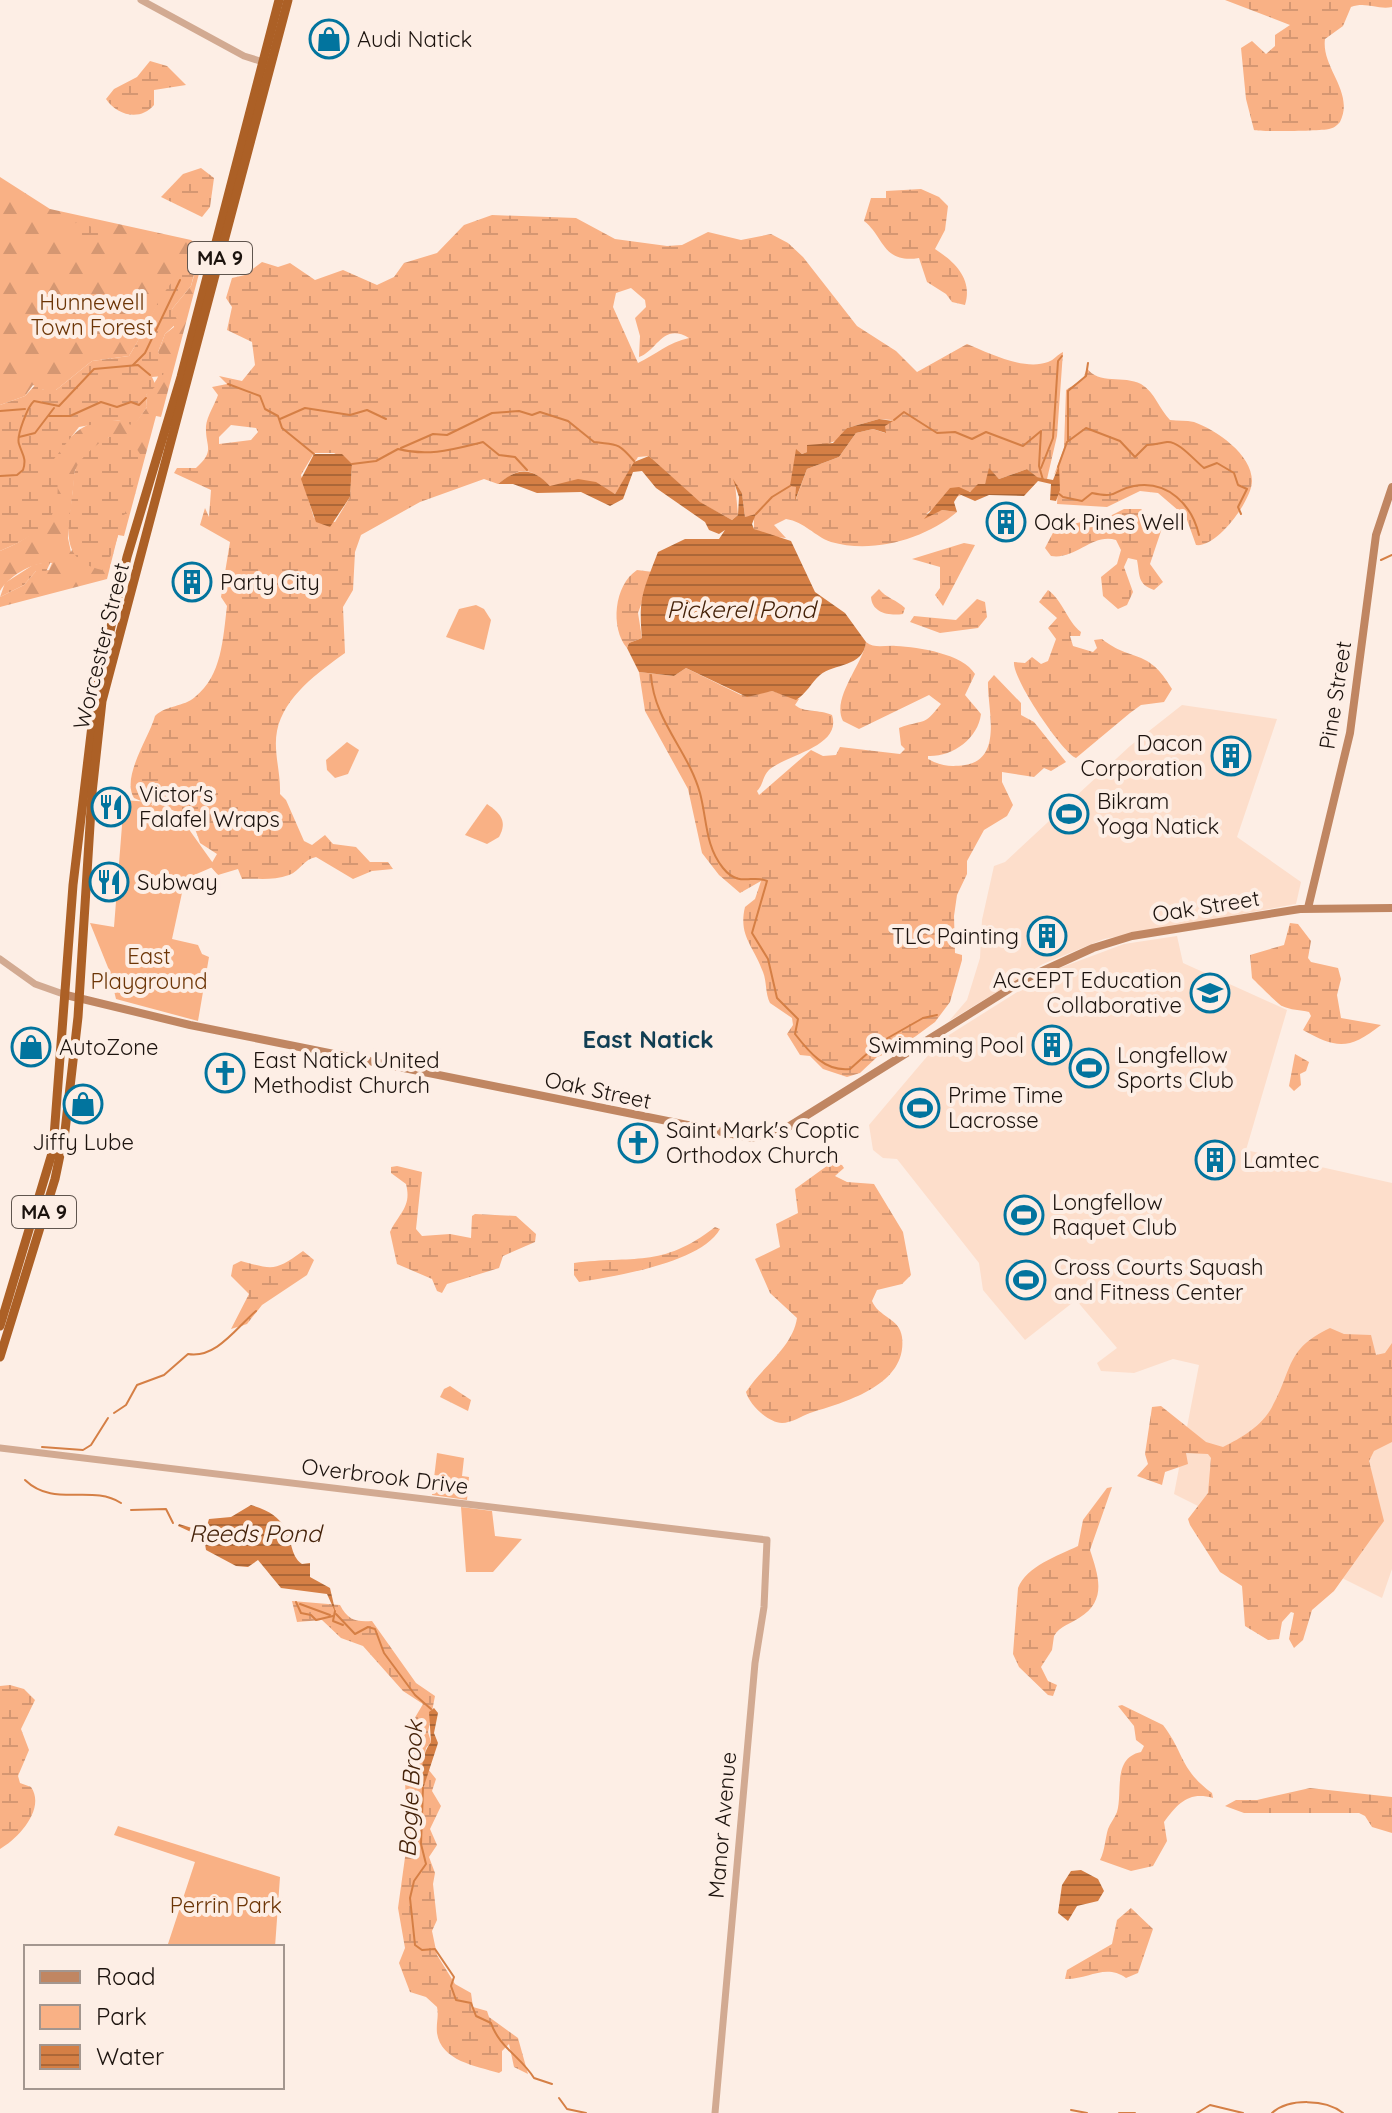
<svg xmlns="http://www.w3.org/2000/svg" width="1392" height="2113" viewBox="0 0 1392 2113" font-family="Quicksand,sans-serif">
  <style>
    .built { fill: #fddecb }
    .green { fill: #f9b185 }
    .forest { fill: url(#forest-firs); fill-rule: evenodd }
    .wetland { fill: url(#wetland-marsh); fill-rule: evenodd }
    .water { fill: url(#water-rules) }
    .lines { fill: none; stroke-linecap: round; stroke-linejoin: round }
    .stream { stroke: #d57f45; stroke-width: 2 }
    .tertiary { stroke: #d2aa92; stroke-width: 7 }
    .secondary { stroke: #c08662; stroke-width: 8 }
    .trunk { stroke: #ac6026; stroke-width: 9 }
    .labels { text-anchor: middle; stroke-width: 8; stroke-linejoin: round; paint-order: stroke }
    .shield { fill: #fdeee5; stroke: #60554e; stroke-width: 2 }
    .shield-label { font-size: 20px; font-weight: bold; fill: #1c130e }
    .poi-label { font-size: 22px; fill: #1c130e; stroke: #fdeee5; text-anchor: start }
    .park-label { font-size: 22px; fill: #6c3506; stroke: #fdeee5 }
    .street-label { font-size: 22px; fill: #1c130e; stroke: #fdeee5 }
    .water-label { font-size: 24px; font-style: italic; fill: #452209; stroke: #fdeee5 }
    .neighbourhood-label { font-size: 24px; font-weight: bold; fill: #113e53; stroke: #fdeee5 }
  </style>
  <defs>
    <pattern id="forest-firs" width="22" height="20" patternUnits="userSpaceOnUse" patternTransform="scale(2)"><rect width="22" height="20" fill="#f9b185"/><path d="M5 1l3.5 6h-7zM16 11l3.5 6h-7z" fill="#d59772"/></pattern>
    <pattern id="wetland-marsh" width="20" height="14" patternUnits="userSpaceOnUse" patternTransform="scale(2)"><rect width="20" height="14" fill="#f9b185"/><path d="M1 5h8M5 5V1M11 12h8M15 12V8" fill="none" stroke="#d59772"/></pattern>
    <pattern id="water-rules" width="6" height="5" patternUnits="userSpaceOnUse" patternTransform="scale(2)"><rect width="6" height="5" fill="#d57f45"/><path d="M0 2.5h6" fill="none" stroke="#ac6738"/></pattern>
  </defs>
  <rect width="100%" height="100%" fill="#fdeee5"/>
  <!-- built -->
  <g class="built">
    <polygon points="1182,705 1277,719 1237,837 1301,882 1296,904 1104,939 1043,964 949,1021 967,1000 980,958 982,920 994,866 1005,862 1130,746"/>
    <polygon points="1177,936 1183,963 1287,1010 1246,1150 1392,1183 1392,1569 1382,1598 1174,1494 1199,1365 1173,1359 1134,1373 1101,1371 1097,1363 1117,1348 1076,1300 1025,1340 983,1290 979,1263 897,1159 883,1158 873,1150 869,1125 941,1040 1049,972 1124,944"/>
  </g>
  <!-- green -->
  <g class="green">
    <polygon points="476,605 484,609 491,620 484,650 446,637 459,609"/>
    <polygon points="347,742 359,750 348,774 335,778 327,770 326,760"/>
    <polygon points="155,799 188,828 215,866 185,879 172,939 198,945 202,954 209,957 198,1021 116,999 109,970 90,923 114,927 124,800 149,802 153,806"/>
    <path d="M487,804C500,813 508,821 499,837L487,844L465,835Z"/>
    <polygon points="437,1453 464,1458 462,1476 469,1477 467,1500 432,1495"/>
    <polygon points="461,1507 492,1511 495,1536 522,1539 493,1572 466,1572"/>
    <polygon points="118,1826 280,1877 275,1947 167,1947 195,1862 114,1835"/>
  </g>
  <!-- forest -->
  <path class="forest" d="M0,177L50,209L191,240L205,251L161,417L156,416L124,536L118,535L107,579L0,607V597L24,585L36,571L49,570L52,563C36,560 8,576 0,591V551C45,532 65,511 53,459C78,424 92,416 136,422L147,407L146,395C157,379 166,370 158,352L165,334L174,327L172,309L191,286L198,262C157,292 154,316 129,356L92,361L56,390L48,392L33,385L25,396L0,405ZM109,437H125L71,552L68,538L75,470Z"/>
  <!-- wetland -->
  <g class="wetland">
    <path d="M1225,0H1392V7C1377,10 1366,1 1351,7L1343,26L1325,39C1321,68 1355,92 1340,122C1336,126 1334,128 1329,129C1321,131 1260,132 1254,130L1246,99L1241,48L1252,41L1266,54L1275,46V35L1290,25Z"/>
    <path d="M150,61L167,66L186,85L154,90V105C141,121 117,116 106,99L114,89L137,77Z"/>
    <polygon points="201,168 214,178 210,207 202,217 161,197 183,174"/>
    <path d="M921,189L939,197L948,206L945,230L935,249C955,262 973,279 965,305L952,302L946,294L927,282L919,258C882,264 884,236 864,221L871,198H886V191Z"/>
    <path d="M492,215L576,218L615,239L667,246L682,245L708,232L741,240L771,234L788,243L803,257L857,326L896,351L917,372L967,344C989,353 1024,371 1048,362C1054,360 1058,354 1063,352L1057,436L1047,479L1036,477L1027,469L999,479L990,470L985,484C963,497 947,497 926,514L942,510L957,512C925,539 873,554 831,542C814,536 805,522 786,519L774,525L786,538L768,536L754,529V516L745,517L742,493L735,483L738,515L732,520L699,502L649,456L638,457L615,494L602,488L550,486C529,467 522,466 498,484L484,479L420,502L361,535L355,552L353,590L343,607L345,653C319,672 284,696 277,731C273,751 281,773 280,794L286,800L304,841L312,845L325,835L333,844L356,847L370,862H388L393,869L372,871L353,879L316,857C304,859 300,871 289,875C273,881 257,878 242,879L238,869L218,875L210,866L217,854L200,843C190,804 166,812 134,798C121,777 149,738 155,716C166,705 184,707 195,697C222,676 223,638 227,606L221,597L230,542L200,525L205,508L209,517L211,490L174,473L177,468H196C216,450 205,447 206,426C207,416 215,404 218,395L212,387L227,384L219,376L242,381L255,365L252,342L227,330L232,307L226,298L232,278L245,275L262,262L278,267L290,263L315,280L343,270L377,285L394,277L404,263L437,253L464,225ZM631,288L645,300L646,307L635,318L640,336L639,357C657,351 663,322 689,338C669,342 655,355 638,363L613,307L616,293ZM879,419L892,420L885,425V433L873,429L856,433L839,457L807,469L796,499V487L791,485L797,450L802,454L840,439L847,428ZM231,425L256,428L258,432L251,440L219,444V437ZM314,453H334L352,464L350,497L335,522L314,518L301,475Z"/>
    <polygon points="81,222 113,237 86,241 61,232 61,226"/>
    <path d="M198,259L191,286L172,309L178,322L165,334L158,352L165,364L163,376L152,377L156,386L146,395L147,407L134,426L118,420L79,427L54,459C66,515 49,530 0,551V405L25,396L39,381L43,390H56L92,361L129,356C150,323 162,280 198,259Z"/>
    <path d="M1087,368C1098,385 1124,375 1141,384C1155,392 1159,409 1170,420C1178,421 1186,420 1194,422C1216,430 1252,454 1252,481C1252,500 1217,548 1196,545L1186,517L1158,493L1140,491L1107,507L1057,504L1059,467L1054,475L1064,448L1066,390L1083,379Z"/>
    <path d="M109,437H129L142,457L113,552L102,570C60,560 68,532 72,496C74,487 72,475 77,466C84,454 97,444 109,437Z"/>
    <path d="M1124,509H1141L1162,528L1150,564L1163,582L1154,590C1137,584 1140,575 1137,560L1128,558L1124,567L1133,592L1127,605L1118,609L1103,596L1101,577L1117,564L1121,550L1116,540C1092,533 1076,560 1051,556L1045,548L1056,527L1108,517Z"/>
    <polygon points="964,543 975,545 943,606 935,595 940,588 940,567 912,559"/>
    <polygon points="51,561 45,574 36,571 24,585 0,597 5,583 33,565"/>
    <path d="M637,570L653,572L638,613L642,638L629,643L627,648C610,628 614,585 637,570Z"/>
    <path d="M879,589C886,598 897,600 905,608L903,614C889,616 872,613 871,597Z"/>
    <path d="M1048,590C1064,602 1066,620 1081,632L1080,636H1070L1073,646L1093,652L1097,648L1094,640L1102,639C1132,663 1148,647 1172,689L1164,702L1141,705L1130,713L1076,758C1061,751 1012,678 1014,662L1025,663L1032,657L1041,664L1048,661L1056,639L1048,628L1057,618L1039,602Z"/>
    <polygon points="977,599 985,602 987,617 978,628 940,633 910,622 914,616 956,620"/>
    <path d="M866,642C875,649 884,645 896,646C919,647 963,654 975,674L965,695L981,714C978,739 952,757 928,756V759C941,766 950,767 965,765C1004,759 987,707 988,682L994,675L1021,703V715L1034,722L1066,762L1051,771L1044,768L1034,777L1002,772V782L1013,805L1007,816L984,830L967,861V874L957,895L954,916L955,953L962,955V960L950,1002L935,1022L897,1050L877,1057L860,1073L847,1077L823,1069L810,1056L800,1055L787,1034L793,1025L792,1018L770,1003C765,993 767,982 763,972C754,946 738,936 745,907L755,899L761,881L740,893L719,875L702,853L688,789L645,711L639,672L674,676L686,668L741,695L772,691L799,699L795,705C804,713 819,709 832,715C842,746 789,754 770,769C762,776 764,784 757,791L759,795L811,750L823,756L836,755L840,747L900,754L905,749L901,745L899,728C926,718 922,728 941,704L929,695L859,729L843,721C831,698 863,664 866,642Z"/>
    <path d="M1290,923L1298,924L1311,941L1308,958L1311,962L1338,968L1341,979L1337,995L1341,1018L1381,1025C1349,1050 1337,1049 1303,1030L1311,1016L1309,1012C1301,1010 1290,1010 1282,1006C1279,1005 1257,983 1252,978L1250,955L1284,945Z"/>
    <polygon points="1295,1054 1309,1062 1306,1071 1300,1074 1301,1085 1294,1091 1289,1086"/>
    <path d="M831,1163L842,1165L844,1168L835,1176L847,1182L874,1184L903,1232L911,1275L902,1284L877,1290L872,1301C878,1317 900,1318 902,1337C908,1385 846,1402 810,1413C802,1416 791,1423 782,1423C768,1423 749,1404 746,1392C761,1368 793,1347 797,1318L770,1293L755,1259L780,1247L776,1224L798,1213L795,1189Z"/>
    <path d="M397,1166L422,1172L416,1229L422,1236L450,1234L471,1238L472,1216L475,1214L516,1216L536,1234L535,1242L503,1256L499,1268L447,1284L442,1293L437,1291L432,1279L397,1264L390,1232C399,1213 412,1207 406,1184L391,1173V1167Z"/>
    <path d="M715,1227L720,1229C701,1263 616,1276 579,1282L574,1275V1263C633,1255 661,1269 715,1227Z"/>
    <path d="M303,1251L314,1260L307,1275L262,1305L247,1324L231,1329L249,1294L231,1276L233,1265L241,1261C274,1270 275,1271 303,1251Z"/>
    <path d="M1330,1328L1344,1334L1371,1335L1376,1355L1385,1353L1392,1343V1442L1374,1451L1369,1461L1384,1521L1334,1591L1312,1610L1303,1640L1294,1648L1289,1639L1294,1613L1291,1612L1282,1622L1279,1639L1268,1640L1245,1626L1242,1586L1220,1572L1190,1525L1188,1519L1208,1493L1211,1458L1208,1454L1186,1453L1188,1464L1165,1472L1162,1485L1137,1476L1148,1464L1145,1454L1152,1407L1161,1406L1206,1442L1223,1447C1241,1438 1262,1426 1272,1407C1293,1370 1285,1349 1330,1328Z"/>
    <polygon points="450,1386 471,1400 468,1411 440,1397 444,1389"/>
    <path d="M1112,1487L1090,1550C1098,1575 1108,1600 1079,1618C1070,1624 1060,1626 1054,1636L1052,1650L1041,1667L1048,1681L1057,1685L1053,1696L1048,1695L1019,1667L1013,1654L1018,1588C1027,1566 1057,1556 1078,1546L1083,1520L1107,1488Z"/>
    <path d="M292,1601L340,1605C348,1620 355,1622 372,1621L416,1683L435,1696L428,1732L431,1742L426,1748L421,1779L426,1778L428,1769L436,1779L432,1791L441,1806L430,1829L437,1845L429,1857L435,1873L433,1884L437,1920L432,1931L437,1955L455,1984L471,1993L473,2007L487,2011L489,2017L518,2038L528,2074L514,2067L509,2044L502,2051V2071L499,2073C476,2066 441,2061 437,2033C436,2023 439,2016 437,2007L426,1997L410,1992L399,1963L405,1948L398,1908L407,1843L405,1778L411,1748L410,1726L423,1704L403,1691L363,1646L341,1638L322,1620L297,1622Z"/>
    <path d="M10,1685L24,1689L35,1700L21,1729L29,1750L18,1776L20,1783L31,1787C46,1809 18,1839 0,1849V1686Z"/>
    <path d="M1122,1705L1163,1725C1184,1752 1180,1770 1212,1793L1213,1798C1189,1791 1178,1803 1164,1822L1167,1841L1153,1866L1131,1871L1100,1860C1105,1850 1105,1839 1108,1829C1110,1823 1115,1818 1117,1812C1123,1792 1112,1758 1141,1752L1144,1746L1136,1740L1134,1726L1118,1706Z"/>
    <polygon points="1310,1788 1392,1797 1392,1833 1372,1827 1365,1816 1359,1813 1244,1813 1225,1806 1236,1800 1257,1800"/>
    <path d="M1131,1908L1153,1929L1138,1973L1126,1978C1105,1963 1088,1980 1065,1979L1067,1970L1112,1944L1117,1920Z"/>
  </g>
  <!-- water -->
  <g class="water">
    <polygon points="879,419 893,421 885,426 886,433 873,429 856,433 839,457 807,469 795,501 796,487 790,486 796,449 802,454 807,452 807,445 833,443 847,428"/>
    <polygon points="314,454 342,454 352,464 350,497 330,527 316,522 301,479"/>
    <path d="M649,456L700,502L732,520L738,515L739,497L733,479L742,493L745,517L756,514L752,524L754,529L791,541L815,592L845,613L866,642C863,668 834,663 820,675C811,683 807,693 796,700L772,691L747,697L686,668L674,676L639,672L627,648L629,643L642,638C638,597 644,589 658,552L685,539H719L725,530L719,534L709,530L705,522L656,488L642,471L633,472L623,499L610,506L581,492L537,493L513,484H498C519,466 533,468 550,486L578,479L596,482L615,494L634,462Z"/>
    <polygon points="1059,465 1060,490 1056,501 1050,500 1051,484 1038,481 1024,496 989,495 975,501 959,494 954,502 957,512 942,510 924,519 950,488 959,487 970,492 978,484 985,484 989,468 999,479 1027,469 1037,477 1053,480"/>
    <path d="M251,1505C301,1519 283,1551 302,1564L310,1563V1577L330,1588L336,1614L327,1594L281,1588L258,1560L248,1567L236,1566L206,1550L204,1538L178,1526L179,1524L205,1532L209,1519L231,1517Z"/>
    <path d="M434,1708L438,1713L434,1733L438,1743L423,1789C420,1775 422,1753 431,1742L429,1712Z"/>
    <polygon points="1081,1870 1098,1879 1104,1891 1098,1901 1077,1906 1068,1921 1058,1913 1062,1885 1071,1871"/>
  </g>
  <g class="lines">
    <!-- stream -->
    <g class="stream">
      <polyline points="133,365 145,353 180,280"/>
      <polyline points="228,384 260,396 265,409 278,416 282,428 314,454"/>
      <polyline points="0,411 25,409"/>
      <polyline points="49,416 70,416 101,402 117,407 131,402 139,405 146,398"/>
      <polyline points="280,419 305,408 350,415 367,410 386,419"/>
      <polyline points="894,420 904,412 937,433 955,432 972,439 986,432 1023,446 1041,431 1039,466 1043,480"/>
      <polyline points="19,437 35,433 54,408"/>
      <polyline points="1068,440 1068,391 1086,376 1088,363"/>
      <path d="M401,448L433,434L447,435L492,413L519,411L532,415L540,412L568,421L594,442C616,445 617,441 634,461"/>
      <path d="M352,464L376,461L398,449C429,457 454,449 483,442L499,455L515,457L527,470"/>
      <path d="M1058,467L1067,442L1086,428L1120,441L1135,457L1147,445C1155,445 1160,443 1167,442C1179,441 1194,460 1204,468L1217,463L1234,473L1238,485L1247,489L1238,507L1241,514"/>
      <polyline points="1041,468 1053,438 1058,361 1062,356"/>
      <path d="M0,476L17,475L23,470C27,458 22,454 19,444C16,436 28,406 34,401L59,406L94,369L138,365L150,375"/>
      <path d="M1058,493L1063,497L1082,501L1092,493C1120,499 1111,490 1134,486C1168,480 1192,505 1199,535"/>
      <polyline points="756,514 772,497 790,486"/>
      <polyline points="1381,560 1392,555"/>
      <path d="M651,675C654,721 688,750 700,793C707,819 705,846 723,868C739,888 753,874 767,881L752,933L768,959L777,998L798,1019L795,1034C809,1052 825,1072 850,1069L879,1043L923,1018L937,1015"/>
      <path d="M114,1413L126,1405L137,1385L164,1375L188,1354C216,1359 237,1327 256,1311"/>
      <polyline points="42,1447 83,1450 91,1445 108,1418"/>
      <path d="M25,1480C54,1508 91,1484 121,1503"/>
      <polyline points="131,1510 166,1509 173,1523"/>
      <polyline points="296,1602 301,1613 311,1615 316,1620 333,1616"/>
      <polyline points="300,1604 330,1615"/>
      <polyline points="335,1611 333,1621 343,1625"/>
      <polyline points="336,1614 355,1634 368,1627 375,1629 384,1653 415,1695 431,1709"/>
      <path d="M423,1788L421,1844L426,1864L414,1881L410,1898L415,1945L422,1950L435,1949L454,1977L451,1986L456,2000L471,2003L476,2016L491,2023C499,2047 521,2057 534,2078L552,2084"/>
      <polyline points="559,2098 567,2109 586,2113"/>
      <polyline points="1071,2110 1087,2113"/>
      <polyline points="1119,2113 1135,2113"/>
      <polyline points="1197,2113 1210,2105 1243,2113"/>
      <path d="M1272,2113C1289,2098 1326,2099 1343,2113"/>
    </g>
    <!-- tertiary -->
    <g class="tertiary">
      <polyline points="141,0 244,56 263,62"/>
      <polyline points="0,959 35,984 66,995"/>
      <polyline points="0,1448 767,1540 764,1607 755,1663 715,2113"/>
    </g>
    <!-- secondary -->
    <g class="secondary">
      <polyline points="1308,908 1350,733 1376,535 1392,487"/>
      <polyline points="66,995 190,1025 752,1138 788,1127 1027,978 1093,948 1132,936 1300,909 1392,908"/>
    </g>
    <!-- trunk -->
    <g class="trunk">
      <polyline points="0,1326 53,1150 73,885 96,692 127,557 181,377 279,0"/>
      <polyline points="0,1357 55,1179 65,1131 78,1017 92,793 102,701 288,0"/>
    </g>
  </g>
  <!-- icons -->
  <defs>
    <g id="shop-ring" transform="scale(2)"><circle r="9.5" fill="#fdeee5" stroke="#02749e" stroke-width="1.5"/><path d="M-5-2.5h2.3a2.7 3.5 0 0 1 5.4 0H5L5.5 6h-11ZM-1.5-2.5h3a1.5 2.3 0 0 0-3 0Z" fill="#02749e"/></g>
    <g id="building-ring" transform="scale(2)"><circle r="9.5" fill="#fdeee5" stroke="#02749e" stroke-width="1.5"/><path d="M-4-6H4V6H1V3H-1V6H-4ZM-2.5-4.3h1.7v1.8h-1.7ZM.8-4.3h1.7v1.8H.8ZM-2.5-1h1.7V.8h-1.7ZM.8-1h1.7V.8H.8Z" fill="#02749e"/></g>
    <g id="restaurant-ring" transform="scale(2)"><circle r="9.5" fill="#fdeee5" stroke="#02749e" stroke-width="1.5"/><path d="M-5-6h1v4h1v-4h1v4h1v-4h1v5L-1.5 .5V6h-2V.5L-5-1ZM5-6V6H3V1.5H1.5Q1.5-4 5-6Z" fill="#02749e"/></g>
    <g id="stadium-ring" transform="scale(2)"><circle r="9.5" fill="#fdeee5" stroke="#02749e" stroke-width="1.5"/><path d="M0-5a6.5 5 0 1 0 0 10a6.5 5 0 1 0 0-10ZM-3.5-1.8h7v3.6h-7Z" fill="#02749e"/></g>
    <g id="school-ring" transform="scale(2)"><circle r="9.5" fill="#fdeee5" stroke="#02749e" stroke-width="1.5"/><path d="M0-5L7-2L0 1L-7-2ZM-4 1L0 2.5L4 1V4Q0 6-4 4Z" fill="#02749e"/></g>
    <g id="church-ring" transform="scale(2)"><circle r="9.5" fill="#fdeee5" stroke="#02749e" stroke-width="1.5"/><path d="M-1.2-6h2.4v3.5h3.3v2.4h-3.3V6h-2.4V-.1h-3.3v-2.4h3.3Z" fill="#02749e"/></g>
  </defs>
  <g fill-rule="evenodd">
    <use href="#shop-ring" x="329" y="39"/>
    <use href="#building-ring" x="1006" y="522"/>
    <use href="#building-ring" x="192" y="582"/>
    <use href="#building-ring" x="1231" y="756"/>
    <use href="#restaurant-ring" x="111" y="807"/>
    <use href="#stadium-ring" x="1069" y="814"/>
    <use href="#restaurant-ring" x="109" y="882"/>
    <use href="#building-ring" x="1047" y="936"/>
    <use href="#school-ring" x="1210" y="993"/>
    <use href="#building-ring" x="1052" y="1045"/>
    <use href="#shop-ring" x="31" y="1047"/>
    <use href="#stadium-ring" x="1089" y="1068"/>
    <use href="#church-ring" x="225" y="1073"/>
    <use href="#shop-ring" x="83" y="1104"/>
    <use href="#stadium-ring" x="920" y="1108"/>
    <use href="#church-ring" x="638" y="1143"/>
    <use href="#building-ring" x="1215" y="1160"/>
    <use href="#stadium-ring" x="1024" y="1215"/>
    <use href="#stadium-ring" x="1026" y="1280"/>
  </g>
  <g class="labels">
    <!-- shield labels -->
    <g class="shield">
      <rect x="188" y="242" width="64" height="32" rx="6"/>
      <rect x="12" y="1196" width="64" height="32" rx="6"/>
    </g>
    <g class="shield-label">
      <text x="220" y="265">MA 9</text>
      <text x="44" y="1219">MA 9</text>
    </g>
    <!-- poi labels -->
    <g class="poi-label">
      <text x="357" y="47">Audi Natick</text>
      <text x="1034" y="530">Oak Pines Well</text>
      <text x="220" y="590">Party City</text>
      <text x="1203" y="751" text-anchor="end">Dacon<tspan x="1203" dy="25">Corporation</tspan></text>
      <text x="139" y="802">Victor's<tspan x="139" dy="25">Falafel Wraps</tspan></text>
      <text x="1097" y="809">Bikram<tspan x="1097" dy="25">Yoga Natick</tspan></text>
      <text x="137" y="890">Subway</text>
      <text x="1019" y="944" text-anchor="end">TLC Painting</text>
      <text x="1182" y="988" text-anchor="end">ACCEPT Education<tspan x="1182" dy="25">Collaborative</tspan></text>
      <text x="1024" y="1053" text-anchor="end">Swimming Pool</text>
      <text x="59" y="1055">AutoZone</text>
      <text x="1117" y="1063">Longfellow<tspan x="1117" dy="25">Sports Club</tspan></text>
      <text x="253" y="1068">East Natick United<tspan x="253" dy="25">Methodist Church</tspan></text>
      <text x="948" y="1103">Prime Time<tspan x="948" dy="25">Lacrosse</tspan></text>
      <text x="666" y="1138">Saint Mark's Coptic<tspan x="666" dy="25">Orthodox Church</tspan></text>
      <text x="83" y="1150" text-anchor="middle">Jiffy Lube</text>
      <text x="1243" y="1168">Lamtec</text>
      <text x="1052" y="1210">Longfellow<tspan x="1052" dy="25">Raquet Club</tspan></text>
      <text x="1054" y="1275">Cross Courts Squash<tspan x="1054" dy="25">and Fitness Center</tspan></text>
    </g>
    <!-- park labels -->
    <g class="park-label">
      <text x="92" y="310">Hunnewell<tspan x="92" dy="25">Town Forest</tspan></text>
      <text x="149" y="964">East<tspan x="149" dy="25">Playground</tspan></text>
      <text x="226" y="1913">Perrin Park</text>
    </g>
    <!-- street labels -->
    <g class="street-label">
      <text transform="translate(101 646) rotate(-76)" y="8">Worcester Street</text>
      <text transform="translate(1335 695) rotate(-81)" y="8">Pine Street</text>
      <text transform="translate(1206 906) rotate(-9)" y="8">Oak Street</text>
      <text transform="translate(598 1090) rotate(12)" y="8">Oak Street</text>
      <text transform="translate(385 1476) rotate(7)" y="8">Overbrook Drive</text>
      <text transform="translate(722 1825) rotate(-85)" y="8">Manor Avenue</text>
    </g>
    <!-- water labels -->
    <g class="water-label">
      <text x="741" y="618">Pickerel Pond</text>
      <text x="255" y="1542">Reeds Pond</text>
      <text transform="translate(411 1789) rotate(-87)" y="8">Bogle Brook</text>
    </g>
    <!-- neighbourhood labels -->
    <g class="neighbourhood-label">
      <text x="648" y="1048">East Natick</text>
    </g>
  </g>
  <!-- legend -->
  <rect x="24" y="1945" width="260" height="144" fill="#fdeee5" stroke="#a3968f" stroke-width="2"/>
  <rect x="40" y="1971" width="40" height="12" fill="#c08662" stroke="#a3968f" stroke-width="2"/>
  <text x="96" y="1985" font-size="24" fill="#1c130e">Road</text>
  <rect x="40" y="2005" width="40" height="24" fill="#f9b185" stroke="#a3968f" stroke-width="2"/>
  <text x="96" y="2025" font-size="24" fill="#1c130e">Park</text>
  <rect x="40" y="2045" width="40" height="24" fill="url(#water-rules)" stroke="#a3968f" stroke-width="2"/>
  <text x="96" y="2065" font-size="24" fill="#1c130e">Water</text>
</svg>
